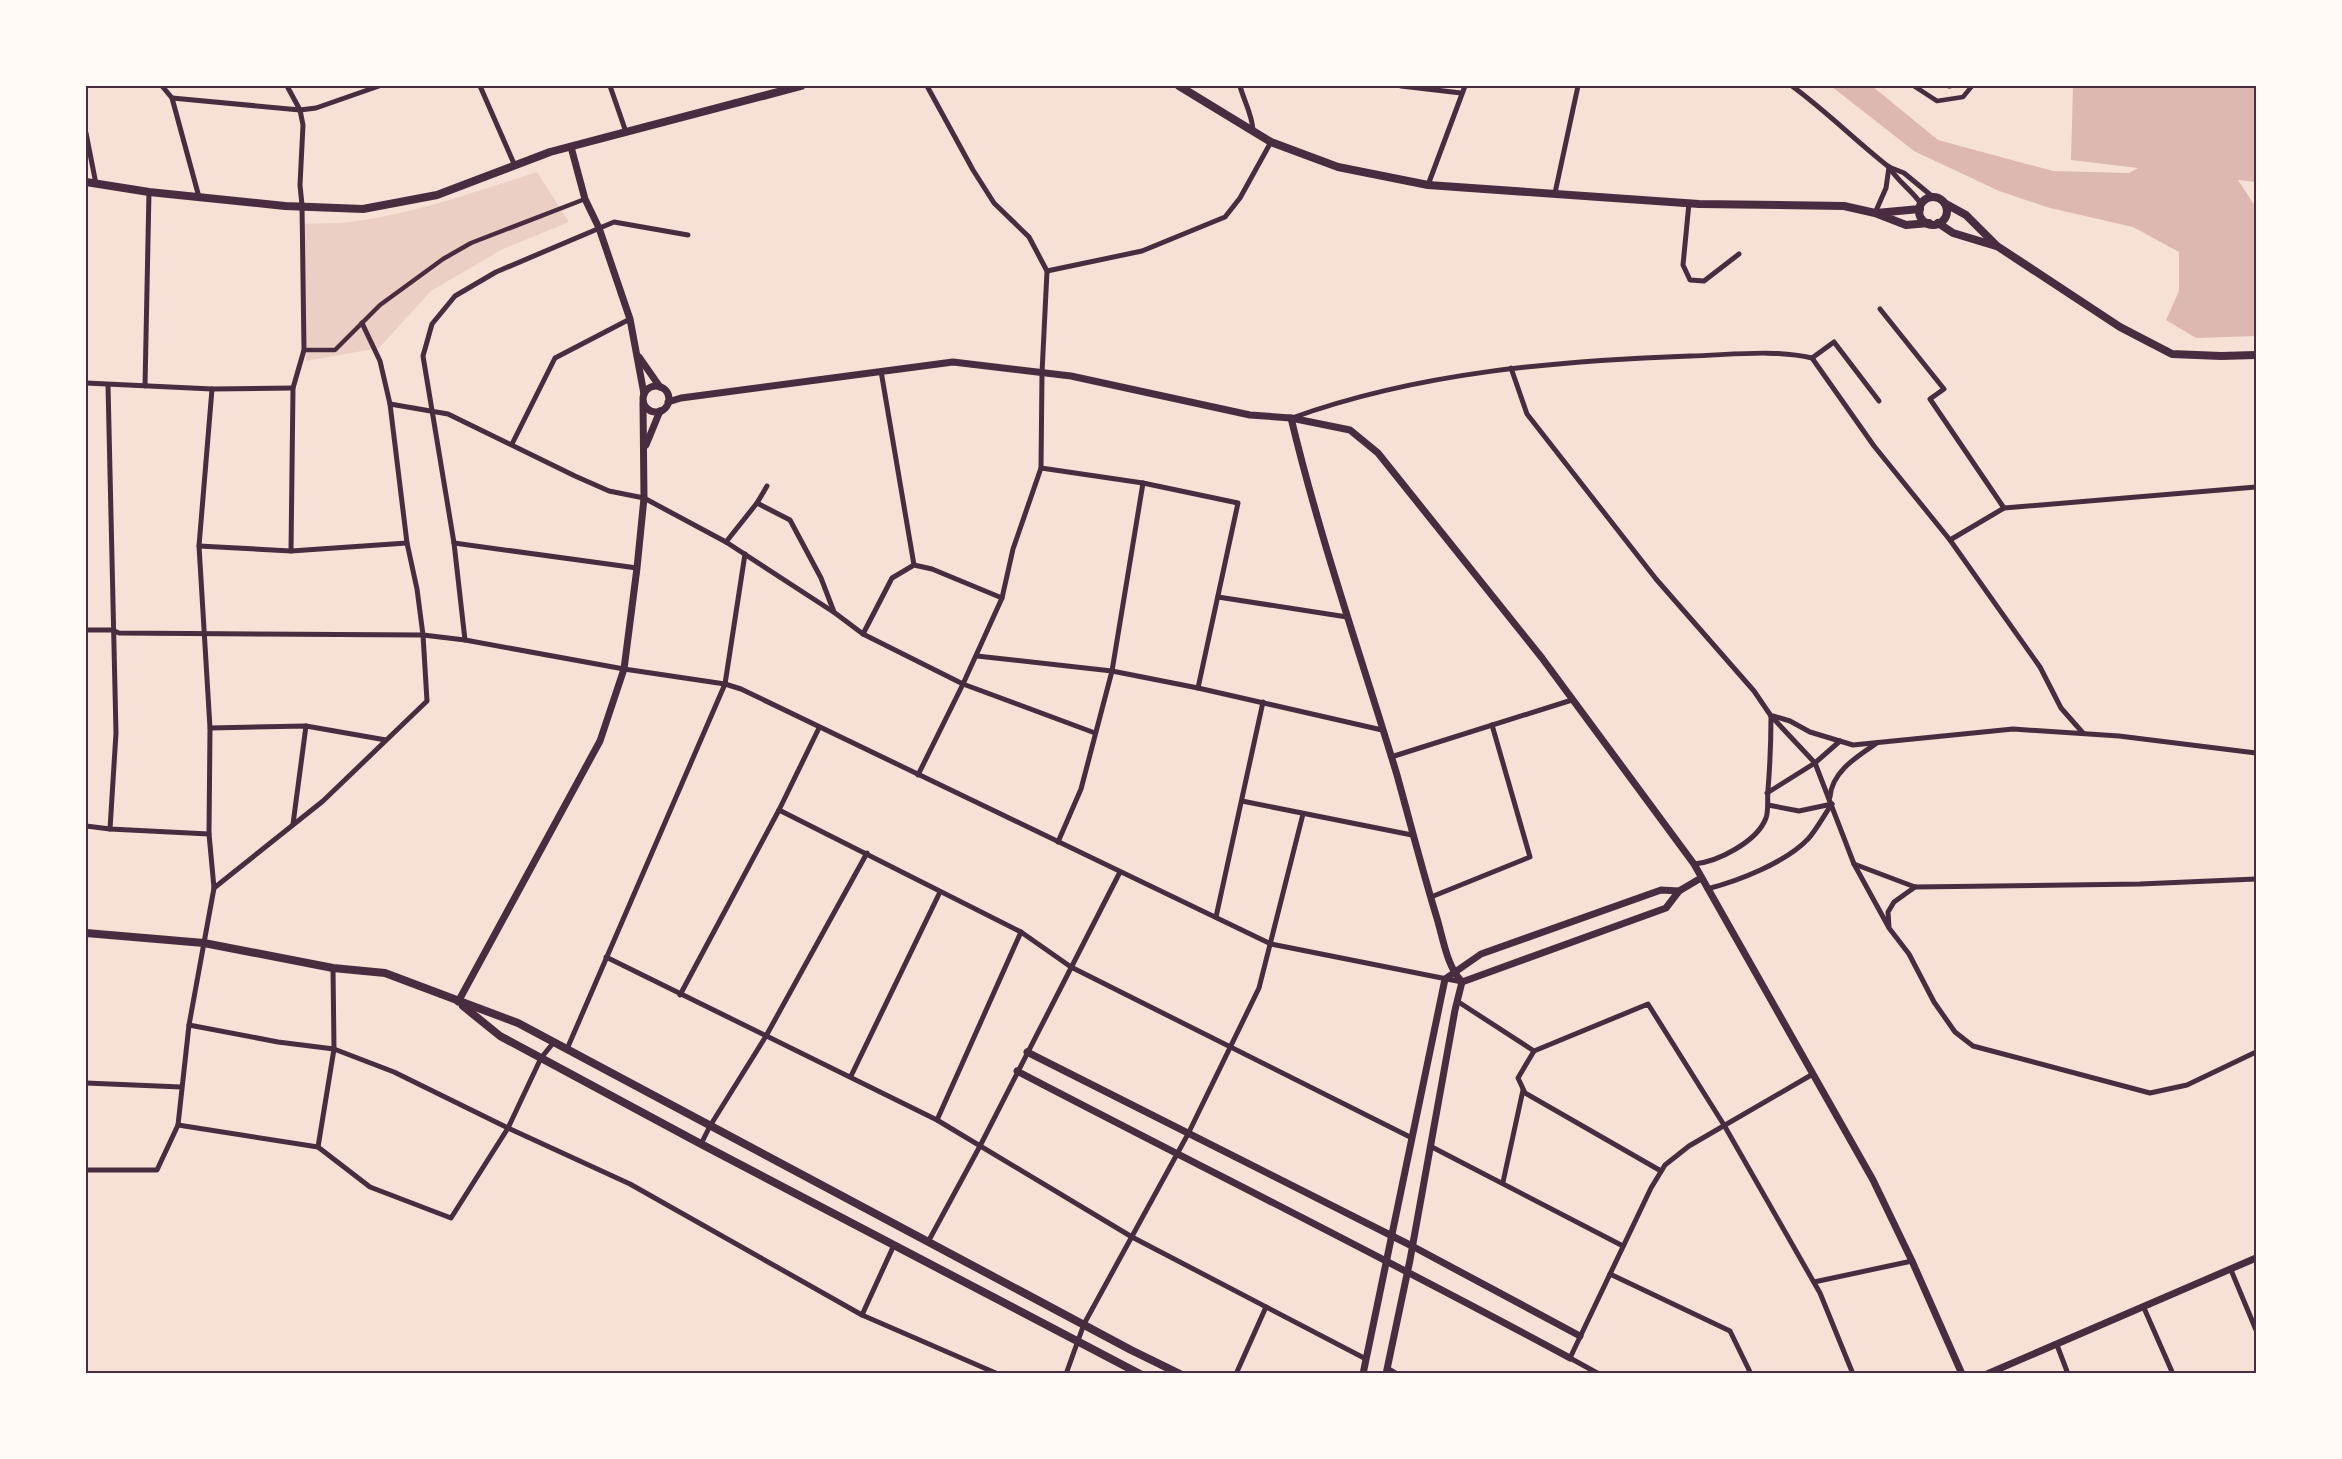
<svg xmlns="http://www.w3.org/2000/svg" width="2342" height="1459" viewBox="0 0 2342 1459" font-family="'Fira Sans Condensed',sans-serif">
  <style>
    .green { fill: #ebcfc5 }
    .water { fill: #dcb8b0 }
    .lines { fill: none; stroke-linecap: round; stroke-linejoin: round }
    .pedestrian { stroke: #4a2c40; stroke-width: 4.5 }
    .minor { stroke: #4a2c40; stroke-width: 5 }
    .tertiary { stroke: #4a2c40; stroke-width: 7 }
    .secondary { stroke: #4a2c40; stroke-width: 8 }
    .neatline { fill: none; stroke: #4a2c40; stroke-width: 2 }
  </style>
  <rect width="100%" height="100%" fill="#f7e1d7"/>
  <!-- green -->
  <path class="green" d="M537,172L569,222L501,250L431,291L379,348L306,361L301,224C320,223 339,224 357,221C419,212 478,191 537,172Z"/>
  <!-- water -->
  <polygon class="water" points="1831,86 1872,86 1938,140 2053,171 2129,173 2138,168 2071,160 2073,86 2256,86 2256,182 2238,180 2255,206 2256,213 2256,336 2196,338 2166,320 2179,291 2179,252 2133,227 2050,208 1999,191 1914,151"/>
  <g class="lines">
    <!-- pedestrian -->
    <g class="pedestrian">
      <polyline points="1914,86 1937,101 1963,97 1972,86"/>
      <polyline points="304,350 335,350 380,305 443,259 471,243 585,199"/>
    </g>
    <!-- minor -->
    <g class="minor">
      <polyline points="162,86 172,98 199,197"/>
      <polyline points="287,86 300,110 303,125 300,185 302,205 304,350 293,388 291,551"/>
      <polyline points="480,86 515,166"/>
      <polyline points="610,86 626,132"/>
      <path d="M1240,86C1244,101 1252,114 1253,130"/>
      <polyline points="1401,86 1461,93"/>
      <path d="M1792,86C1826,111 1856,141 1889,167L1886,188L1875,213"/>
      <polyline points="1949,86 1950,86"/>
      <polyline points="172,98 300,110 316,108 379,86"/>
      <polyline points="86,133 96,184"/>
      <polyline points="1889,167 1904,173 1933,197"/>
      <path d="M1889,167C1898,182 1912,190 1921,204"/>
      <polyline points="1428,185 1465,86"/>
      <polyline points="1555,193 1578,86"/>
      <polyline points="1689,203 1683,265 1690,280 1704,281 1739,254"/>
      <polyline points="1047,271 1142,251 1225,217 1240,198 1271,142"/>
      <polyline points="1880,309 1944,389 1930,399 2004,508"/>
      <polyline points="1812,358 1834,342 1879,401"/>
      <polyline points="1511,368 1527,414 1656,579 1754,691 1771,716 1815,763 1854,864 1915,887 2140,884 2256,879"/>
      <polyline points="881,371 914,565"/>
      <polyline points="86,383 212,389 293,388"/>
      <polyline points="108,385 116,733 110,829"/>
      <polyline points="145,386 149,192"/>
      <polyline points="390,404 448,414 575,476 609,491 644,498 726,542 835,613 863,634 963,684 1095,733"/>
      <path d="M1292,418C1419,372 1556,361 1690,356C1731,355 1773,349 1812,358L1874,446L1950,540L2040,667L2061,708L2083,733"/>
      <polyline points="512,444 555,358 630,319"/>
      <polyline points="1041,468 1143,483 1238,503 1198,688"/>
      <polyline points="757,503 790,520 821,578 834,612"/>
      <polyline points="1950,540 2004,508 2256,487"/>
      <polyline points="726,542 757,503 767,486"/>
      <polyline points="454,543 637,568"/>
      <polyline points="199,546 291,551 407,543"/>
      <polyline points="1218,597 1347,617"/>
      <polyline points="86,630 112,630 119,633 423,635 465,640 624,669 725,684 741,689 1271,944 1462,982"/>
      <polyline points="863,634 892,578 914,565 932,569 1002,598"/>
      <polyline points="465,640 454,543 423,356 432,324 455,296 496,272 614,222 688,235"/>
      <polyline points="977,656 1112,671 1198,688 1382,730"/>
      <polyline points="1773,716 1790,721 1810,732 1853,745 2013,729 2119,736 2256,753"/>
      <polyline points="210,728 306,726 386,740"/>
      <polyline points="1391,757 1572,700"/>
      <polyline points="918,775 963,684 1002,598 1013,549 1041,468 1042,373 1047,271 1029,237 994,203 973,170 927,86"/>
      <polyline points="1767,793 1815,763 1840,741"/>
      <path d="M1830,797C1832,771 1858,756 1877,743"/>
      <polyline points="1242,801 1412,835"/>
      <polyline points="1768,805 1799,811 1832,804"/>
      <polyline points="779,810 1021,932 1071,967 1412,1138"/>
      <polyline points="293,824 306,726"/>
      <polyline points="86,826 110,829 209,834"/>
      <polyline points="1058,842 1081,789 1112,671 1143,483"/>
      <path d="M1694,864C1717,862 1757,842 1766,818C1769,809 1767,800 1768,790C1770,765 1771,741 1771,716"/>
      <polyline points="1854,864 1888,926"/>
      <polyline points="1915,887 1894,902 1888,912 1889,928 1909,954 1934,1002 1955,1032 1973,1046 2150,1093 2187,1085 2256,1052"/>
      <polyline points="214,888 323,801 427,701 423,635 417,589 407,543 390,404 380,361 362,323"/>
      <path d="M1707,889C1738,881 1785,863 1808,839C1817,829 1824,815 1832,804"/>
      <polyline points="1431,897 1530,857 1492,725"/>
      <polyline points="1216,917 1263,702"/>
      <polyline points="606,957 937,1120 1132,1237 1366,1359"/>
      <polyline points="680,995 779,810 819,728"/>
      <polyline points="1457,1001 1534,1051"/>
      <polyline points="189,1025 278,1042 334,1049 394,1072 508,1128 630,1184 862,1315 998,1374"/>
      <polyline points="567,1049 725,684 745,554"/>
      <polyline points="851,1076 940,892"/>
      <polyline points="86,1083 181,1087"/>
      <polyline points="937,1120 1021,932"/>
      <polyline points="178,1125 318,1147 370,1187 451,1218 508,1128 541,1058 554,1042"/>
      <polyline points="701,1144 710,1126 766,1036 867,853"/>
      <polyline points="1430,1146 1623,1246"/>
      <polyline points="318,1147 334,1049 333,968"/>
      <polyline points="86,1170 157,1170 178,1125 189,1025 214,888 209,834 210,728 199,546 212,389"/>
      <polyline points="1661,1171 1525,1093 1518,1078 1534,1051 1648,1004 1724,1125 1820,1293 1853,1374"/>
      <polyline points="1503,1182 1523,1090"/>
      <polyline points="928,1242 980,1146 1120,872"/>
      <polyline points="2231,1270 2256,1330"/>
      <polyline points="1610,1274 1730,1331 1751,1374"/>
      <polyline points="1814,1282 1912,1261"/>
      <polyline points="2144,1308 2173,1374"/>
      <polyline points="862,1315 894,1245"/>
      <polyline points="2057,1345 2068,1374"/>
      <polyline points="1387,1368 1397,1374"/>
      <polyline points="1066,1374 1084,1324 1188,1134 1259,988 1303,814"/>
      <polyline points="1236,1374 1266,1307"/>
      <polyline points="1599,1374 1570,1358 1651,1188 1665,1165 1689,1146 1813,1074"/>
    </g>
    <!-- tertiary -->
    <g class="tertiary">
      <polyline points="571,147 585,199 599,228 630,319 644,394"/>
      <polyline points="639,357 660,387"/>
      <circle cx="656" cy="399" r="13"/>
      <polyline points="668,402 681,398 953,362 1071,376 1250,415 1291,418 1350,430 1378,453 1542,658 1694,864 1873,1180 1912,1261 1962,1374"/>
      <path d="M1291,418C1320,539 1361,656 1397,775C1410,822 1422,869 1436,915C1443,937 1446,965 1462,982"/>
      <polyline points="646,445 660,411"/>
      <polyline points="458,1002 600,741 624,669 637,568 644,498 643,403"/>
      <polyline points="1027,1052 1412,1246 1580,1336"/>
      <path d="M1017,1071C1201,1167 1387,1259 1570,1358"/>
      <polyline points="1363,1374 1445,979 1481,954 1661,890 1679,891"/>
      <polyline points="1386,1374 1410,1260 1455,1010 1462,982 1666,908 1679,891 1701,878"/>
      <polyline points="1987,1374 2256,1258"/>
    </g>
    <!-- secondary -->
    <g class="secondary">
      <polyline points="1179,86 1271,142 1338,167 1428,185 1699,204 1844,206 1875,213 1906,225 1929,223"/>
      <polyline points="86,182 149,192 285,206 363,209 437,195 550,152 801,86"/>
      <circle cx="1933" cy="211" r="14"/>
      <polyline points="1946,204 1966,215 1997,246 2120,327 2172,354 2221,356 2256,355"/>
      <polyline points="1876,213 1920,209"/>
      <polyline points="1938,223 1953,233 1996,246"/>
      <polyline points="86,933 204,943 333,968 385,973 518,1023 1131,1350 1180,1374"/>
      <polyline points="463,1006 500,1036 701,1144 1140,1374"/>
    </g>
  </g>
  <!-- border -->
  <rect width="2342" height="1459" fill="none" stroke="#fffaf5" stroke-width="174"/>
  <rect x="87" y="87" width="2168" height="1285" class="neatline"/>
</svg>
